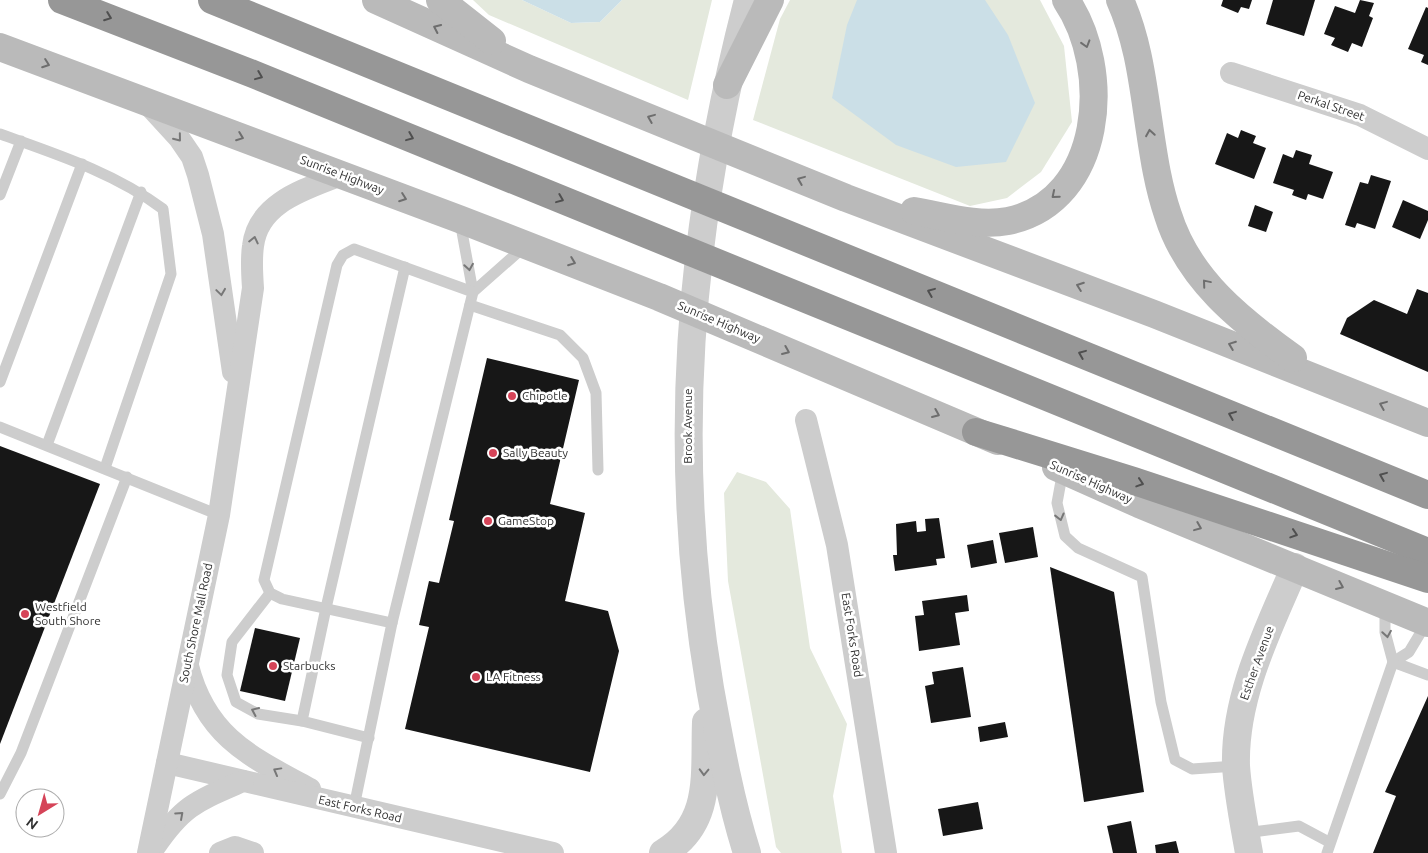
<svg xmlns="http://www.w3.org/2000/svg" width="1428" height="853" viewBox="0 0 1428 853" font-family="Ubuntu,sans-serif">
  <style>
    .green { fill: #e4e9dd }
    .water { fill: #cbdfe7 }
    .building { fill: #171717 }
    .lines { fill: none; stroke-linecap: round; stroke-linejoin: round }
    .service { stroke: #cdcdcd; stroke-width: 11 }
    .minor { stroke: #cdcdcd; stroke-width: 22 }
    .tertiary { stroke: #cdcdcd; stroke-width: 28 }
    .secondary { stroke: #bababa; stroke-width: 28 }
    .motorway { stroke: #979797; stroke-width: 28 }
    .oneway { stroke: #4f4f4f }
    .oneway2 { stroke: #6e6e6e }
    .oneway3 { stroke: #777 }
    .poi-dot { fill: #d54458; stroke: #fff; stroke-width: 2 }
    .labels { text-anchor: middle; stroke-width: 5; stroke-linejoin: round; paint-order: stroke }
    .street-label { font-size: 12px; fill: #303030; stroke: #fff }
    .poi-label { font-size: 12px; fill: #303030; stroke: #fff; text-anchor: start }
  </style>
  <rect width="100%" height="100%" fill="#fff"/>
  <!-- green -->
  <g class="green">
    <polygon points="473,0 522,0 571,23 600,22 622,0 712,0 688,100 489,15"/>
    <polygon points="790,0 1040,0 1064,46 1072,122 1041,172 1007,198 970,206 753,120 780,19"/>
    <polygon points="737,472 766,482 790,509 810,648 847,724 833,796 842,853 781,853 776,847 728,581 724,493"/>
  </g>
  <!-- water -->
  <g class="water">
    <polygon points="522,0 622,0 600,22 571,23"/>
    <polygon points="857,0 985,0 1008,35 1035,103 1006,162 956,167 896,145 832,98 847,25"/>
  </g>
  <!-- building -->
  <g class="building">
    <polygon points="1223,0 1252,0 1249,9 1241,7 1238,13 1221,6"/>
    <polygon points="1273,0 1315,0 1304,36 1266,24"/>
    <polygon points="1360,0 1374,3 1369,16 1373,18 1362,47 1352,43 1348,52 1331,45 1335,38 1324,34 1335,6 1355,13"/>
    <polygon points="1426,7 1428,8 1428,65 1421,62 1424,55 1408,49"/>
    <polygon points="1241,130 1256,136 1253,143 1266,148 1254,179 1215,164 1227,133 1238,138"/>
    <polygon points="1296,150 1312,155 1309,164 1333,172 1323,199 1308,194 1306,200 1292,195 1294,190 1273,183 1283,154 1293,158"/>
    <polygon points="1371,175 1391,181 1375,229 1357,223 1355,228 1345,225 1360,182 1368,184"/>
    <polygon points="1403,200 1428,211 1428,220 1420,239 1392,227"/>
    <polygon points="1255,205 1273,212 1266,232 1248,226"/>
    <polygon points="1417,289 1428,293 1428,372 1340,334 1347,318 1374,300 1407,314"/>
    <polygon points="487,358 579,380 550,504 585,513 565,601 608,611 619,651 590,772 405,729 429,627 419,625 429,581 439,583 454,521 449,520"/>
    <polygon points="0,446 100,484 0,744"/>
    <polygon points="939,518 945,558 936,559 937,565 895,571 893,555 897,555 896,524 916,521 917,532 926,531 925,519"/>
    <polygon points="1033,527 1038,557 1005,563 999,533"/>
    <polygon points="993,540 997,563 971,568 967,545"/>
    <polygon points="1050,567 1114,592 1144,792 1084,802"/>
    <polygon points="967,595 969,611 955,613 960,645 919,651 915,616 924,615 922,601"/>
    <polygon points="255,628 300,638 285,701 240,691"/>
    <polygon points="963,667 971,717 931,723 925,686 934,684 932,672"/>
    <polygon points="1428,696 1428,853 1373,853 1396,796 1385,792"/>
    <polygon points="1005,722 1008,737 980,742 978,727"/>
    <polygon points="978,802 983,829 943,836 938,809"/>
    <polygon points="1131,821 1137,853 1113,853 1107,826"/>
    <polygon points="1176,841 1179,853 1156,853 1155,845"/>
  </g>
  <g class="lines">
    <!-- service -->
    <g class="service">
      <path d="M0,134C56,154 115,173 163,209L171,274L105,468"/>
      <polyline points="0,195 21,141"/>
      <polyline points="460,221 473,292 525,246"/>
      <polygon points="354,249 473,292 392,623 282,599 270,593 264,580 337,265 343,255"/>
      <polyline points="470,305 560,335 583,358 596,393 598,470"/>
      <polyline points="0,382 82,164"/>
      <polyline points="0,427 219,515"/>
      <polyline points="47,445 141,192"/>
      <polyline points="1063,470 1057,503 1065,536 1078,548 1142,577 1161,702 1175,760 1192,769 1236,766"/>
      <polyline points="270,593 232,642 227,675 236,702 258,714 302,721"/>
      <polyline points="1393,662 1409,652 1427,622"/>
      <polyline points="1393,662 1428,675"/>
      <polyline points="369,738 302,721 326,608 405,267"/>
      <polyline points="0,794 21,753 127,477"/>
      <polyline points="354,807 392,623"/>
      <polyline points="1245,833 1299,826 1329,842"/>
      <polyline points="1327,853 1393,662 1385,632 1385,605"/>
    </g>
    <!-- minor -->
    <g class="minor">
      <polyline points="1231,73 1360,115 1428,149"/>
      <polyline points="146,102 179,138 192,157 198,175 213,234 233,372"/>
      <polyline points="806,420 837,545 886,853"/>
      <path d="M188,666C206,737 251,757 310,789"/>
      <polyline points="167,763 553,853"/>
      <path d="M154,848C183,805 197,801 243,781"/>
      <path d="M148,853L219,515L253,288C252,274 251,260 253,246C258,202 306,189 341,175"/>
      <polyline points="220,853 235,847 253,853"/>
    </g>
    <!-- tertiary -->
    <g class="tertiary">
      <path d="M663,853C713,824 704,773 706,722"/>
      <path d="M747,853C730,799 720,743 710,688C670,451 688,231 748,0"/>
      <path d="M1249,853C1244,824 1238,795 1236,766C1234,696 1268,630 1295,567"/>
    </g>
    <!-- secondary -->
    <g class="secondary">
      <polyline points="376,0 529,69 846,198 1154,314 1428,423"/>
      <polyline points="440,0 492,41"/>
      <path d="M1120,0C1137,38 1142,77 1148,118C1153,151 1157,183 1168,215C1188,279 1240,320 1293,358"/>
      <polyline points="0,47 459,219 659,297 998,441"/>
      <polyline points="727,85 770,0"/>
      <path d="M914,211C944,216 977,227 1008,221C1104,201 1113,69 1066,0"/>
      <polyline points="1056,467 1139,504 1428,623"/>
    </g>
    <!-- motorway -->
    <g class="motorway">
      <polyline points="62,0 253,74 1428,552"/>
      <polyline points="212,0 1428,495"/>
      <polyline points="976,432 1134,481 1428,579"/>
    </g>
  </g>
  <!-- one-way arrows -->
  <defs><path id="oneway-chevron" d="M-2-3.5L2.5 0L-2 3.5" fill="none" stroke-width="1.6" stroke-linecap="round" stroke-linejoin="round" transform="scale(1.25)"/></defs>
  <g class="oneway">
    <use href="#oneway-chevron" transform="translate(108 17) rotate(21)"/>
    <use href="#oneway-chevron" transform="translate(259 76) rotate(22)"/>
    <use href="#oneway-chevron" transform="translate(410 137) rotate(22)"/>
    <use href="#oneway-chevron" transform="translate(560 199) rotate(22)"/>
    <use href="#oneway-chevron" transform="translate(931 292) rotate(-158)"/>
    <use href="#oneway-chevron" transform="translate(1082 354) rotate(-158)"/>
    <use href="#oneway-chevron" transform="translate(1232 415) rotate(-158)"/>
    <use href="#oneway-chevron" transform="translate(1383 476) rotate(-158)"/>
    <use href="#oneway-chevron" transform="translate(1140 483) rotate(18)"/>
    <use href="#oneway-chevron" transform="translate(1294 534) rotate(18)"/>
  </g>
  <g class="oneway2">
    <use href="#oneway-chevron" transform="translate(437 28) rotate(-155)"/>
    <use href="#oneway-chevron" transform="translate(1086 44) rotate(73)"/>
    <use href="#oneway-chevron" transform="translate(46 64) rotate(20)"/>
    <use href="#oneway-chevron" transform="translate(651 118) rotate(-158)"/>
    <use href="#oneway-chevron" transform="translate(1150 133) rotate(-99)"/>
    <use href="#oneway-chevron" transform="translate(240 137) rotate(21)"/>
    <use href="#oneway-chevron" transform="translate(801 180) rotate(-158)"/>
    <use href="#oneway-chevron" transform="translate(1055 195) rotate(140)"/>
    <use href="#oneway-chevron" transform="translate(403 198) rotate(20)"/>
    <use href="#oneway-chevron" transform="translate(572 262) rotate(21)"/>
    <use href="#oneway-chevron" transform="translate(1206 283) rotate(-130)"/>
    <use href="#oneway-chevron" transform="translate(1080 286) rotate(-160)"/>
    <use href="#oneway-chevron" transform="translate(1232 345) rotate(-159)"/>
    <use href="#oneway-chevron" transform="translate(786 351) rotate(23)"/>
    <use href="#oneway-chevron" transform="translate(1383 405) rotate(-158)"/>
    <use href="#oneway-chevron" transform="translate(936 414) rotate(23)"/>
    <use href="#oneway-chevron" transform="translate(1198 527) rotate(22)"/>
    <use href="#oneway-chevron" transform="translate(1340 586) rotate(23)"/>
  </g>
  <g class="oneway3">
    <use href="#oneway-chevron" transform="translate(178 138) rotate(51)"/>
    <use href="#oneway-chevron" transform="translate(254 240) rotate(-77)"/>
    <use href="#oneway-chevron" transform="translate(469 267) rotate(81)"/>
    <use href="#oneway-chevron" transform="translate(221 292) rotate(82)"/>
    <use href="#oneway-chevron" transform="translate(1060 517) rotate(76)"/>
    <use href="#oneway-chevron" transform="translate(1387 634) rotate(81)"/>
    <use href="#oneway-chevron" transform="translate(255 711) rotate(-156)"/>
    <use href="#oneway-chevron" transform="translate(277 771) rotate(-151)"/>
    <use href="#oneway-chevron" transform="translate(704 772) rotate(92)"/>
    <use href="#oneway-chevron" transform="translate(180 815) rotate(-42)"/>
  </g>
  <!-- markers -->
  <g class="poi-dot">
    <circle cx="512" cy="396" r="5"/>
    <circle cx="493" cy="453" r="5"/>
    <circle cx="488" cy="521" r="5"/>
    <circle cx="25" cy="614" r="5"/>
    <circle cx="273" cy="666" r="5"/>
    <circle cx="476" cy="677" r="5"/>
  </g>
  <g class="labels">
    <!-- street labels -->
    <g class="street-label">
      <text transform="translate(1331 106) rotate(19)" y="4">Perkal Street</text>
      <text transform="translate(342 175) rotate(21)" y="4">Sunrise Highway</text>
      <text transform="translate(719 322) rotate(23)" y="4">Sunrise Highway</text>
      <text transform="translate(688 426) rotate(-90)" y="4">Brook Avenue</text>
      <text transform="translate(1091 482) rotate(24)" y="4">Sunrise Highway</text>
      <text transform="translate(196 623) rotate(-78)" y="4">South Shore Mall Road</text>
      <text transform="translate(852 635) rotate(81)" y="4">East Forks Road</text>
      <text transform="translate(1257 663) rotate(-70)" y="4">Esther Avenue</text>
      <text transform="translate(360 809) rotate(13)" y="4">East Forks Road</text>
    </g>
    <!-- poi labels -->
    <g class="poi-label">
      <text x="522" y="400">Chipotle</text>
      <text x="503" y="457">Sally Beauty</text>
      <text x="498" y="525">GameStop</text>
      <text x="35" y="611">Westfield<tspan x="35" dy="14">South Shore</tspan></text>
      <text x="283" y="670">Starbucks</text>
      <text x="486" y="681">LA Fitness</text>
    </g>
  </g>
  <!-- north arrow -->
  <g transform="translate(40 813) rotate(217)"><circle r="24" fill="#ffffff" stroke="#acacac"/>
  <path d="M0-4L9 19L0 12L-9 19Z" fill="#d54458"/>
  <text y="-8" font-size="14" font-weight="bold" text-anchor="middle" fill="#303030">N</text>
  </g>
</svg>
